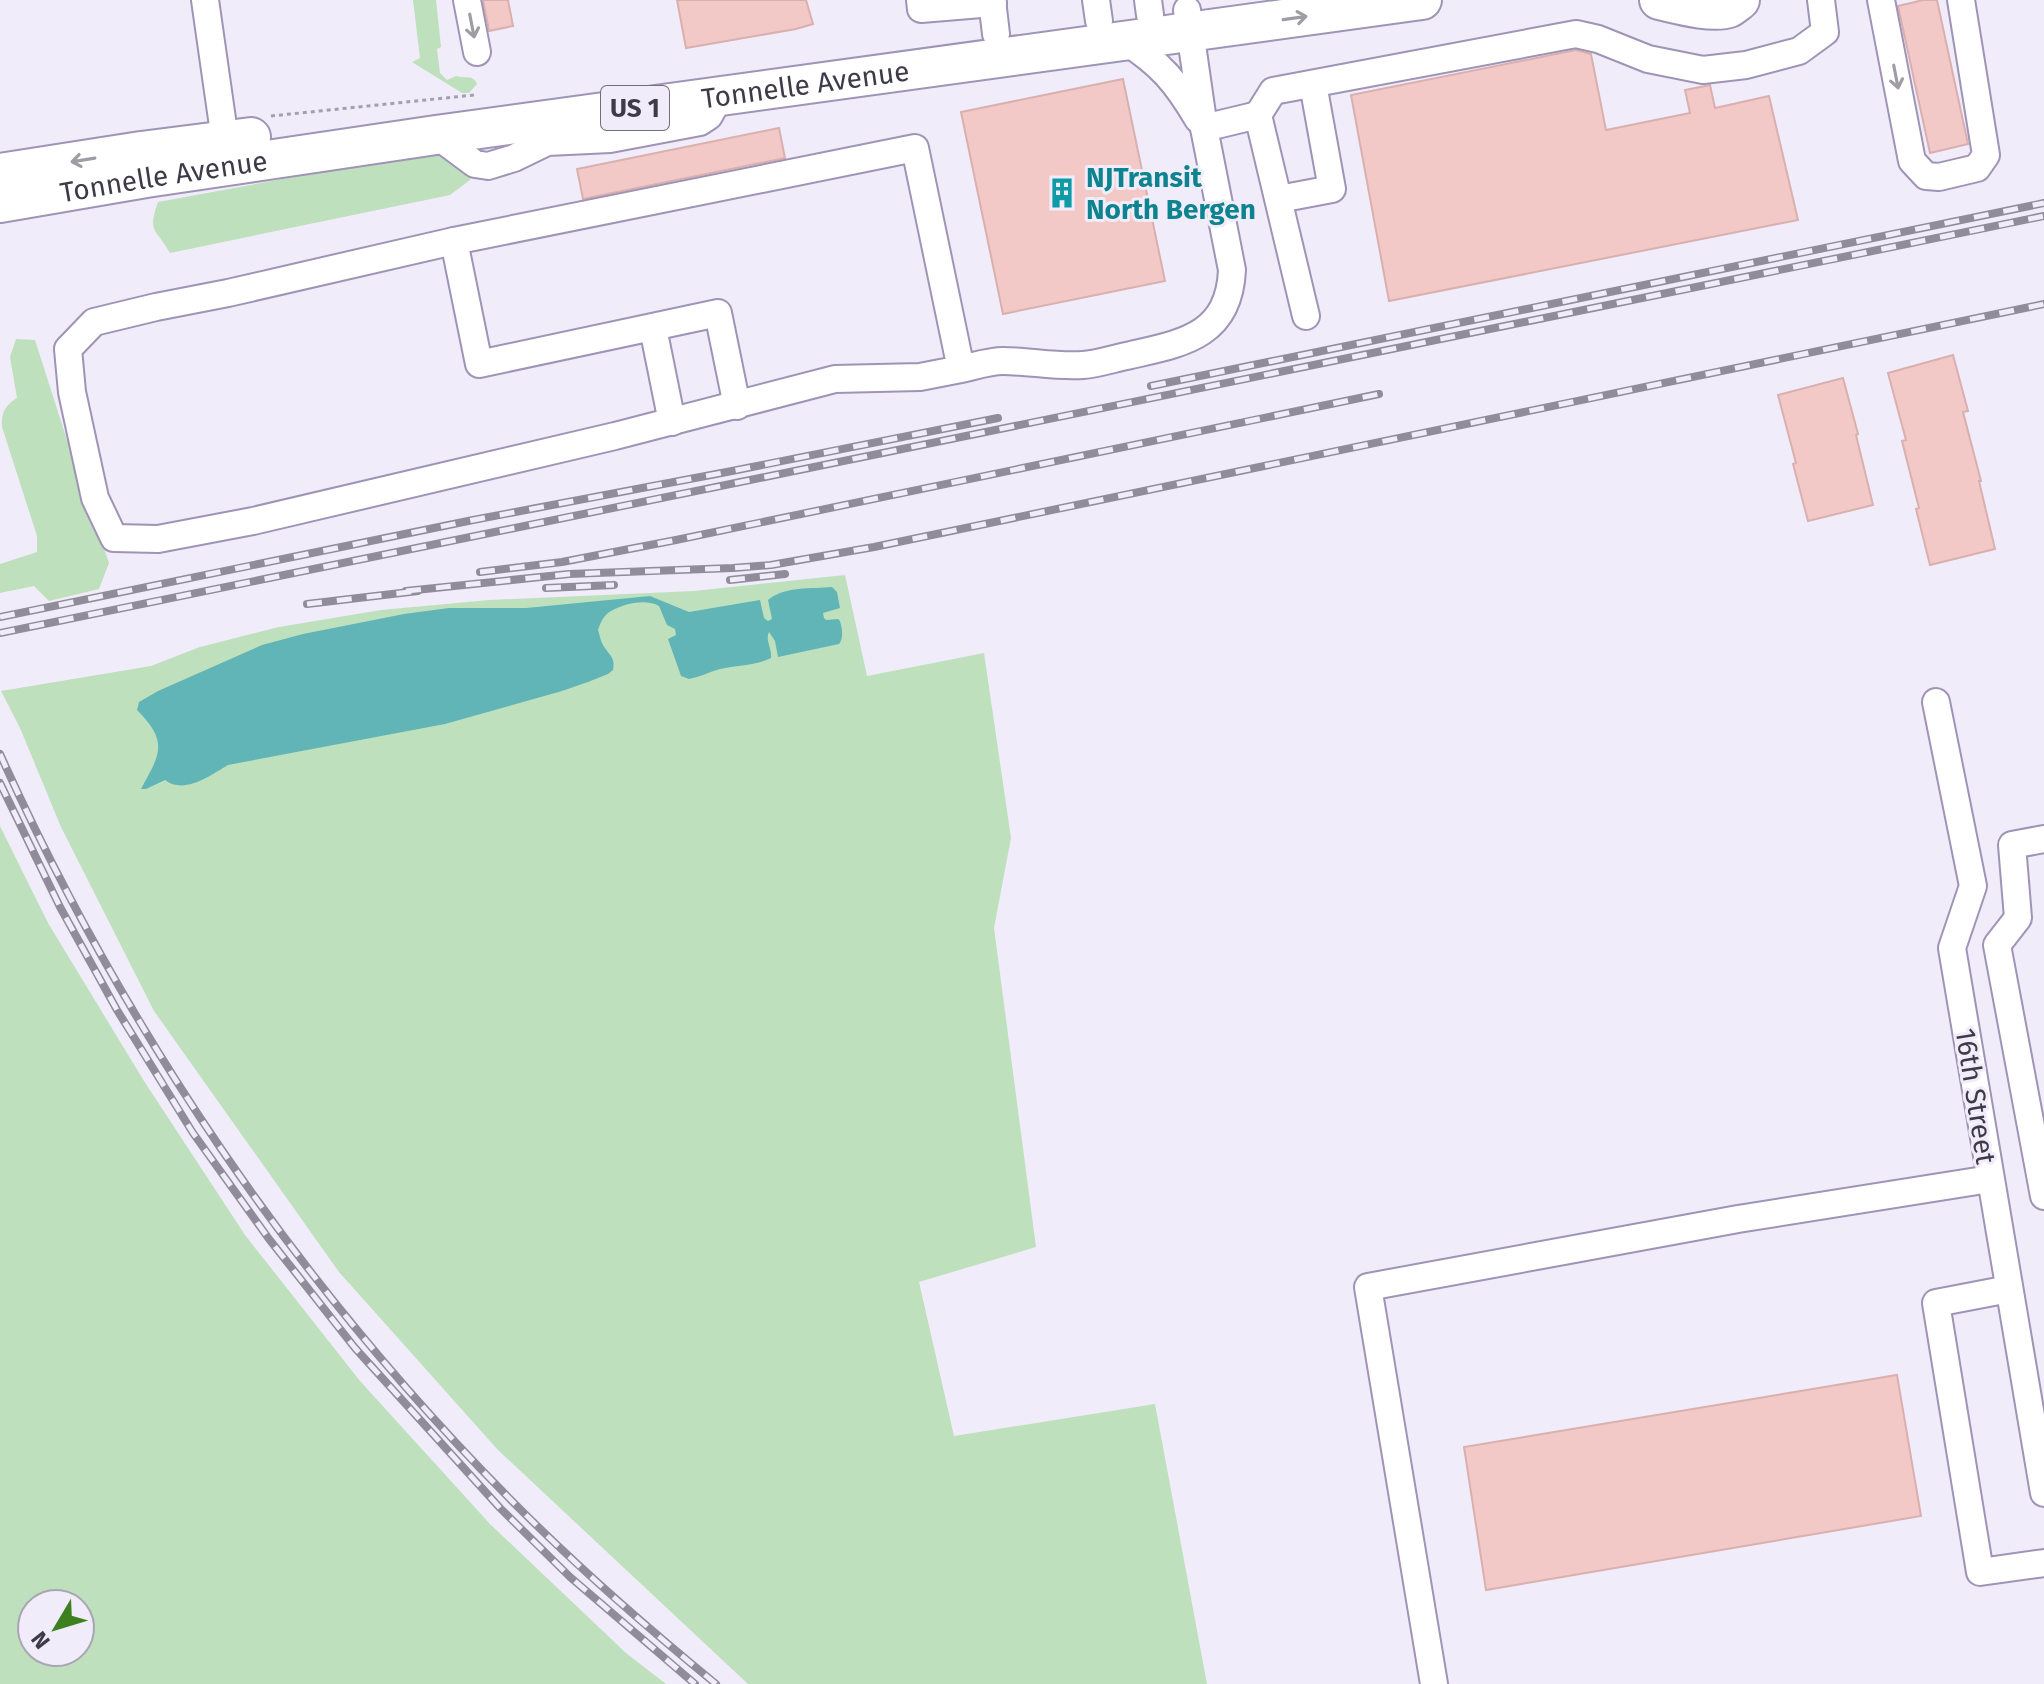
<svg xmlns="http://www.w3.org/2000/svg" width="2044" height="1684" viewBox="0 0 2044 1684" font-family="'Fira Sans',sans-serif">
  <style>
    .green { fill: #bee0bd; fill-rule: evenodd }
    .water { fill: #62b5b6 }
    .building { fill: #f3c9c7; stroke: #d9b0af; stroke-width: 2 }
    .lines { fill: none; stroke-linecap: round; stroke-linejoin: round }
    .minor-casing { stroke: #9f94b5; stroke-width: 30 }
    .highway-casing { stroke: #9f94b5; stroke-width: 42 }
    .path { stroke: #a49fad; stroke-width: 3; stroke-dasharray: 4 4; stroke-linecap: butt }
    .minor { stroke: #fff; stroke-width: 26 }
    .highway { stroke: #fff; stroke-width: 38 }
    .rail-casing { stroke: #918c9a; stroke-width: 8 }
    .rail { stroke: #f1ecfa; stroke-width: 5; stroke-dasharray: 15; stroke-linecap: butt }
    .oneway { stroke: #9f9ca4 }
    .labels { text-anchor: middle; stroke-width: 6; stroke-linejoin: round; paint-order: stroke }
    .shield { fill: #f1ecfa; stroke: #746f7d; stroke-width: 2 }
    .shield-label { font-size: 26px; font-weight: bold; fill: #3f3a48 }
    .street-label { font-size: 28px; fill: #3f3a48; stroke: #f1ecfa }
    .culture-label { font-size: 28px; font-weight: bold; fill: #0d838f; stroke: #f1ecfa; text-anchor: start }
  </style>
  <rect width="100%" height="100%" fill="#f1ecfa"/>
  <!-- green -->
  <g class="green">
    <path d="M413,0H436L441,47L437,49L440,73L447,80L456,76C466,79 473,74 477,84L469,93H462L412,62L420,58Z"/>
    <path d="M435,151H446L473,174L470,180L450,195L170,253C156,228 147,233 158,202Z"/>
    <path d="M16,339L35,340L66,437L109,563L99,589L49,601L34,586L0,593V564L37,552V536L2,427C1,413 5,405 17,398L10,357Z"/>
    <polygon points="845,575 867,676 984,653 1011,838 994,928 1036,1247 919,1282 954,1436 1155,1404 1207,1684 748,1684 498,1450 339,1272 154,1011 61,827 20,728 1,691 151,666 200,647 279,627 381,610 489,600 694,591"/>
    <path d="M0,826L48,923L144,1081L245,1235L360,1381L490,1524L626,1653L666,1684H0ZM32,1604H80V1652H32Z"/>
  </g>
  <!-- water -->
  <path class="water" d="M832,587L837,592L840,608L823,613L824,618L826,620L838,619L840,621C842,628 844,638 839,644L778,657L775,641L769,632C765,641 772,648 771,658C755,666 737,665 720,669C709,672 700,677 689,679L681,676L668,639L676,635L675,629L667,625L659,606C646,598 621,604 608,613C603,617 600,624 598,630C600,636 601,643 605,648C611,657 615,658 613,670L608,674L588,682L562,691L445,724L228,765C211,775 184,795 165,780L146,789H141C160,754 169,742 137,710L139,702L158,691L262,645L303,634L404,614L449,608H526L650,596L689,612L760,600L764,618L768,621L772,619L768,600C785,586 811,589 832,587Z"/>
  <!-- building -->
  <g class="building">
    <polygon points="483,0 508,0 513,26 489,31"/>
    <polygon points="677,0 806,0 813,24 796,29 686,48"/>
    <polygon points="1923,0 1937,0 1968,144 1930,153 1898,6"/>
    <polygon points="1576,50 1591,54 1606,130 1690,113 1685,90 1710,85 1715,108 1769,96 1798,220 1389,301 1351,95"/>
    <polygon points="1123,79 1165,281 1003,314 961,112"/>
    <polygon points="779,128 785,158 583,199 577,169"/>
    <polygon points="1953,355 1968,411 1963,412 1981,481 1979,481 1995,549 1930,565 1916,509 1919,508 1902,441 1906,440 1888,373"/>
    <polygon points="1843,378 1858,434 1856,435 1873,505 1808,521 1793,464 1796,463 1778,395"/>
    <polygon points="1897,1375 1921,1516 1486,1590 1464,1447"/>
  </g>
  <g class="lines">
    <!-- minor casing -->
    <g class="minor-casing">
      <g id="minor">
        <polyline points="205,0 225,140"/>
        <polyline points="467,0 477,52"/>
        <polyline points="920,0 921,9 993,3"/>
        <polyline points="992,0 996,34"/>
        <polyline points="1096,0 1099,21"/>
        <polyline points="1148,0 1150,15"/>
        <polyline points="1881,0 1912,161 1926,176 1939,177 1977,168 1986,155 1961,0"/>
        <path d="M1125,41C1161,64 1176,82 1198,119"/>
        <polyline points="1204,128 1258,115"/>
        <polyline points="436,135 475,164 488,166 514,158 547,142 610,139 700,122 709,116 720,96"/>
        <polyline points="1279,199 1332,189 1313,84"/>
        <polyline points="454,241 479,364 718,313 737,406"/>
        <polyline points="1306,316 1258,115 1273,91 1576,34 1598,39 1648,59 1703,70 1746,65 1799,51 1825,32 1821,0"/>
        <polyline points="653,328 672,422"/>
        <path d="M961,369L920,377L835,379L615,436L253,521L158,539L114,538L95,498L72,392L68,349L94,322L156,307L228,293L454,241L915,148L961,369C975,366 989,361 1003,361C1029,361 1056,367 1083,365C1098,364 1115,358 1131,355C1183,343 1229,336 1232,270L1204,128L1187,10"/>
        <polyline points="1936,702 1973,886 1952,948 2044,1493"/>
        <polyline points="2044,839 2012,845 2018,918 1997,945 2044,1196"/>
        <polyline points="2009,1289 1936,1303 1980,1572 2044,1563"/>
        <polyline points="1434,1684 1368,1287 1738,1219 1990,1179"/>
      </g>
    </g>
    <!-- highway casing -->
    <g class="highway-casing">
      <g id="highway">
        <path d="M1659,0C1677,4 1712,14 1729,8C1731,7 1739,1 1740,0"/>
        <polyline points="0,173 141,151 251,137"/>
        <path id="s1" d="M0,203L146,178L436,135L1422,0"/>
      </g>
    </g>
    <!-- path -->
    <polyline class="path" points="271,116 474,95"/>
    <!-- minor -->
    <use href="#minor" class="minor"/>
    <!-- highway -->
    <use href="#highway" class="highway"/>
    <!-- rail casing -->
    <g class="rail-casing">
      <g id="rail">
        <polyline points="1151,386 2044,203"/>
        <polyline points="480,572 562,562 676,540 1379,394"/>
        <polyline points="730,580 785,574"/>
        <polyline points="546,588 614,585"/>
        <polyline points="406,591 569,574 733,568 771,565 874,547 2044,304"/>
        <polyline points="307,604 418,591"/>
        <polyline points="0,617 473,520 732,471 998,418"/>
        <polyline points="0,633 2044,216"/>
        <path d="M0,754C124,1030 296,1283 509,1498C574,1564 644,1625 716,1684"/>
        <polyline points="0,783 60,907 117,1010 193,1133 269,1239 355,1348 500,1508 570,1577 695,1684"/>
      </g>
    </g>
    <!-- rail -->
    <use href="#rail" class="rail"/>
  </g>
  <!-- one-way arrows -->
  <defs><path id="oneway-shaft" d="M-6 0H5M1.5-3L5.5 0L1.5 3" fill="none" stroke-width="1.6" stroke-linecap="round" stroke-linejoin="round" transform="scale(2)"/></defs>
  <g class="oneway">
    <use href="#oneway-shaft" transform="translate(1295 18) rotate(-8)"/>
    <use href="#oneway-shaft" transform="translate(472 26) rotate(79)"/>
    <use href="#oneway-shaft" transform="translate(1896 77) rotate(79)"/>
    <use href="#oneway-shaft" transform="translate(83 160) rotate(171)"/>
  </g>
  <!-- icons -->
  <defs>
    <g id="building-bare" transform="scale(2.4)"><path d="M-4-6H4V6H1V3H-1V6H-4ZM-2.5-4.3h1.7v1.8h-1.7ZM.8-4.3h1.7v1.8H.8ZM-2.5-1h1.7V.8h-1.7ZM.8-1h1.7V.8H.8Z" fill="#0f9aa8" stroke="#f1ecfa" stroke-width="2.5" paint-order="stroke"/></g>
  </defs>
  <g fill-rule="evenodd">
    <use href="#building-bare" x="1062" y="193"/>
  </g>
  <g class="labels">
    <!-- shield labels -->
    <rect class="shield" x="601" y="86" width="68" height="44" rx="6"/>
    <g class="shield-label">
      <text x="635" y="117">US 1</text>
    </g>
    <!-- street labels -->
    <g class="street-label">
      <text dy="10" stroke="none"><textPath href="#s1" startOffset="814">Tonnelle Avenue</textPath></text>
      <text dy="10" stroke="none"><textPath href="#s1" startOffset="166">Tonnelle Avenue</textPath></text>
      <text transform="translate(1976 1096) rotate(81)" y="10">16th Street</text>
    </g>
    <!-- culture labels -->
    <g class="culture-label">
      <text x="1086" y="187">NJTransit<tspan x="1086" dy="32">North Bergen</tspan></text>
    </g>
  </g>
  <!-- north arrow -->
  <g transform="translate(56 1628) rotate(232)"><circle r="38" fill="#f1ecfa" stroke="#aaa5b3" stroke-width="2"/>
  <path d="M0-6L14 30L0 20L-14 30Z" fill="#3e7f20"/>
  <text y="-12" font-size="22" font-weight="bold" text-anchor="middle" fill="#3f3a48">N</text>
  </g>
</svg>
